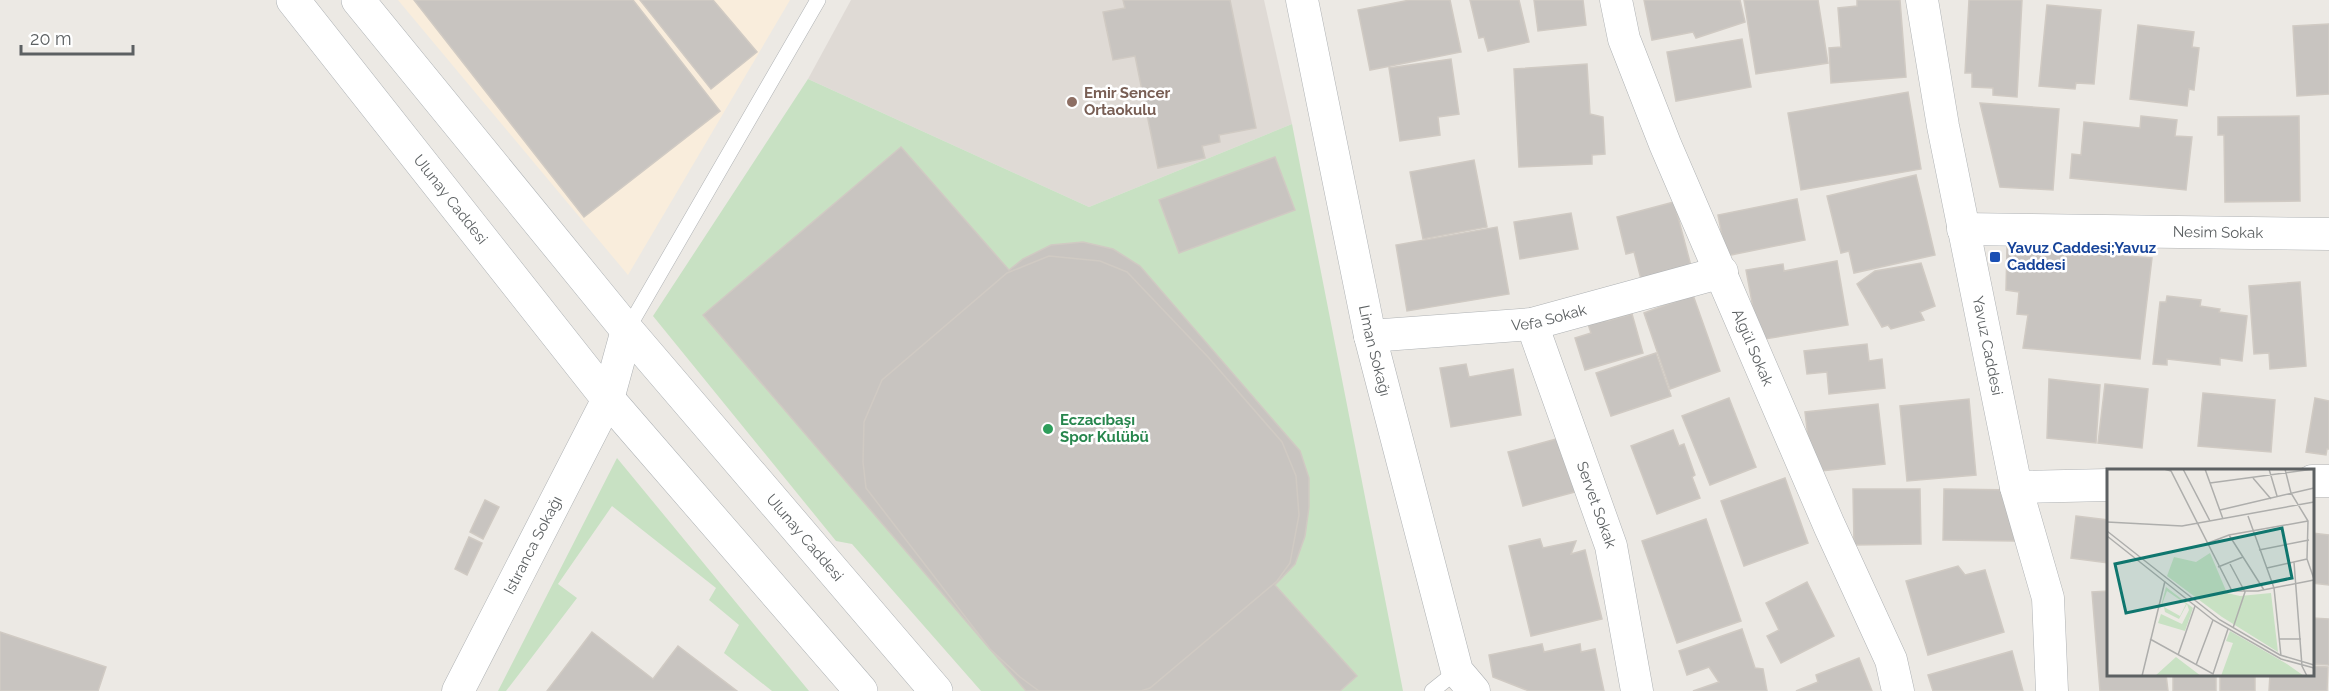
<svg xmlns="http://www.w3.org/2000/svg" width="2329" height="691" viewBox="0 0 2329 691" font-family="Raleway,sans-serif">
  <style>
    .commercial { fill: #f9eddc }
    .education { fill: #dfdad5 }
    .green { fill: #c8e1c3 }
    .building { fill: #c8c4c0; stroke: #d0cac3; stroke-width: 1.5 }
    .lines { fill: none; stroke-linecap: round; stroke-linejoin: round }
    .lane-casing { stroke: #afb2b4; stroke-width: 16 }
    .street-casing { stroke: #afb2b4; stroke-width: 33 }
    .secondary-casing { stroke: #aeb2b5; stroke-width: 34 }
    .lane { stroke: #fff; stroke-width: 15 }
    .street { stroke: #fff; stroke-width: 32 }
    .secondary { stroke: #fff; stroke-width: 33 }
    .education-dot { fill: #8d6e63; stroke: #fff; stroke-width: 2 }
    .transit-dot { fill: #1a4fb4; stroke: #fff; stroke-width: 2 }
    .leisure-dot { fill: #2e9e5b; stroke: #fff; stroke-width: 2 }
    .labels { text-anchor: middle; stroke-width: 5; stroke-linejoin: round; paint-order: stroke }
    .education-label { font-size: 15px; font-weight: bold; fill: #785e54; stroke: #fff; text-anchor: start }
    .street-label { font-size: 15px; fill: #5c6062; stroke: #fff }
    .transit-label { font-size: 15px; font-weight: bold; fill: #164399; stroke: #fff; text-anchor: start }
    .leisure-label { font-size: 15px; font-weight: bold; fill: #27864d; stroke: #fff; text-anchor: start }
    .inset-road { fill: none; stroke: #aeaeac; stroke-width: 1.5 }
    .view { fill: #0f766e; fill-opacity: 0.15; stroke: #0f766e; stroke-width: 3 }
    .inset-edge { fill: none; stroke: #5c6062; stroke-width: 3 }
  </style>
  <rect width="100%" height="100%" fill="#ece9e4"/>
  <!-- commercial -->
  <polygon class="commercial" points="398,0 790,0 628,275"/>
  <!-- education -->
  <polygon class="education" points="851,0 1264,0 1292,124 1089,207 808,79"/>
  <!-- green -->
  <g class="green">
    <polygon points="808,79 1089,207 1292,124 1403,691 981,691 852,544 836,541 653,316"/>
    <polygon points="617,458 809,691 772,691 724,653 739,625 709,600 716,588 612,506 558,584 577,598 506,691 498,691"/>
  </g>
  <!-- building -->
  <g class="building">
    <polygon points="414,0 633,0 720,111 584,217"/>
    <polygon points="640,0 713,0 757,52 711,89"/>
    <polygon points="1123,0 1230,0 1256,128 1219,135 1220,142 1202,146 1205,158 1158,168 1135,56 1113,60 1103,12 1125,8"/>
    <polygon points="1410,0 1450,0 1461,52 1370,70 1358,10"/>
    <polygon points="1470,0 1519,0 1529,42 1488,51 1484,37 1479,38"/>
    <polygon points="1534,0 1583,0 1586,25 1538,31"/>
    <polygon points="1644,0 1740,0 1745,22 1696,38 1693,32 1652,40"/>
    <polygon points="1744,0 1818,0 1828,63 1756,74"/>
    <polygon points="1857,0 1900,0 1906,77 1831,83 1829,48 1841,47 1838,8 1857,6"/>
    <polygon points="1969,0 2022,0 2017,97 1993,95 1993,88 1972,87 1972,73 1965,73"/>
    <polygon points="2047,5 2101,10 2094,84 2076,83 2075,89 2039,86"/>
    <polygon points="2329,24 2329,94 2297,96 2293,26"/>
    <polygon points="2138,25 2194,32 2192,47 2199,48 2194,90 2189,89 2187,106 2130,99"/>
    <polygon points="1742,39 1751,87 1676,101 1667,52"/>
    <polygon points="1451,59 1459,114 1438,117 1440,135 1400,141 1389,68"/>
    <polygon points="1587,64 1590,114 1603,117 1605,154 1592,155 1592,164 1519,167 1514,69"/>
    <polygon points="1908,92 1921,169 1801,190 1788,113"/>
    <polygon points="1980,103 2059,109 2053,190 2000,187"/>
    <polygon points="2141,116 2177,120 2175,136 2192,137 2186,190 2070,178 2072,154 2081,155 2084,122 2140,128"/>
    <polygon points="2299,116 2300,201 2225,202 2224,135 2218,135 2218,117"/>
    <polygon points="901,147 1009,270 1023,259 1051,245 1083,242 1113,249 1140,266 1300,451 1309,478 1309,507 1305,536 1295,564 1275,585 1357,676 1340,691 1026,691 703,315"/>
    <polygon points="1275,157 1295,210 1179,253 1159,200"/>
    <polygon points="1474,160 1487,227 1423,239 1410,172"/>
    <polygon points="1916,175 1935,255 1854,273 1849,251 1841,253 1827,196"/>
    <polygon points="1797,199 1805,240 1726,256 1718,215"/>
    <polygon points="1674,202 1691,266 1641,279 1634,252 1626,254 1617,217"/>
    <polygon points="1571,213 1578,249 1520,259 1514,222"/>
    <polygon points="1497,227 1509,294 1407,311 1396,245"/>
    <polygon points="2007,246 2152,258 2140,359 2023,348 2028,315 2017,314 2019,292 2006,290"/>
    <polygon points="1049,256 1100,261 1127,272 1208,357 1282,442 1296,476 1299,515 1290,563 1277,581 1150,688 1141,691 1039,691 1020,677 990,649 866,488 863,462 864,422 882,380 1007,273"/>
    <polygon points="1837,261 1848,325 1759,340 1746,270 1783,264 1784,271"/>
    <polygon points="1921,263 1935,306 1920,312 1924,320 1891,329 1888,325 1882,327 1857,284 1875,271"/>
    <polygon points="2300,282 2306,366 2270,369 2269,353 2254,354 2249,286"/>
    <polygon points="1693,295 1720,371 1670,389 1644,313"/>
    <polygon points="2167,296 2201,300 2200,306 2220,309 2219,312 2247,316 2242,361 2220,358 2220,365 2167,359 2167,365 2153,364 2160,302 2166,302"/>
    <polygon points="1632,314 1643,353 1585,370 1575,338 1591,333 1587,321 1606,315 1607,321"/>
    <polygon points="1867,344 1869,361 1882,359 1885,388 1829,394 1827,372 1807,374 1804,351"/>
    <polygon points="1656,353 1671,396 1611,416 1596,373"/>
    <polygon points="1466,364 1469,377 1513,369 1521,415 1451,427 1440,368"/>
    <polygon points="2049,379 2100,385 2096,443 2047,438"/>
    <polygon points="2105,384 2148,389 2142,448 2098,443"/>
    <polygon points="2203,393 2275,400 2271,452 2198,446"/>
    <polygon points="1729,398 1756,467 1710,485 1682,416"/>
    <polygon points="2315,398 2329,401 2329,449 2327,449 2326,455 2306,452"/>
    <polygon points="1969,399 1976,475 1907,481 1900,406"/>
    <polygon points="1878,404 1885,464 1812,472 1805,412"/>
    <polygon points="1673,430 1679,446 1684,444 1695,475 1692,477 1700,498 1657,514 1631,446"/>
    <polygon points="1560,438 1575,492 1523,506 1508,452"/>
    <polygon points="1785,478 1808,543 1744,566 1721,501"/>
    <polygon points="1853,489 1920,489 1921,544 1854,545"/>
    <polygon points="1944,489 2016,490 2015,541 1943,540"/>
    <polygon points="485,500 499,507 483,539 470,532"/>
    <polygon points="2076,516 2108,520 2108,563 2071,558"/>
    <polygon points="1706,519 1741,621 1677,643 1642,541"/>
    <polygon points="2312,533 2329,535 2329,585 2312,583"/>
    <polygon points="469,537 482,543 467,575 455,569"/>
    <polygon points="1540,539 1543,548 1576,541 1571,554 1585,550 1602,619 1531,636 1509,546"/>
    <polygon points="1958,566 1965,575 1985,570 2004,632 1928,655 1906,581"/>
    <polygon points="1807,582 1834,636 1781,663 1767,636 1779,630 1766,603"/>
    <polygon points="2108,591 2108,674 2166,674 2168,691 2100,691 2092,592"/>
    <polygon points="2312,618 2329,619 2329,665 2312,664"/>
    <polygon points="1742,629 1755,668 1763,669 1767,691 1693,691 1719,682 1709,667 1687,675 1679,651"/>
    <polygon points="0,632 106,667 98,691 0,691"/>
    <polygon points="592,632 653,679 678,646 737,691 547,691"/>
    <polygon points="1542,644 1544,652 1580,644 1581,652 1595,649 1604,691 1529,691 1493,677 1489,655"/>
    <polygon points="2012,651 2023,691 1933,691 1928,675"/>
    <polygon points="1859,658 1872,691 1796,691 1818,682 1816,675"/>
    <polygon points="2312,666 2328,667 2327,691 2269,691 2270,674 2312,674"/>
    <rect x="2173" y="674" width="43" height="17"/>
    <rect x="2220" y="674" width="35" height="17"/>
  </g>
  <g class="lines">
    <!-- lane casing -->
    <g class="lane-casing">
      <g id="lane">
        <polyline points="627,330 818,0"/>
        <polyline points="1432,691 1457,671"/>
      </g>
    </g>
    <!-- street casing -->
    <g class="street-casing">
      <g id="street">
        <path id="s1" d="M1302,0L1370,336L1457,671L1474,691"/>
        <path id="s2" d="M1616,0L1624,39L1665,144L1829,525L1891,660L1898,691"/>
        <path id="s3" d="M1922,0L1943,126L2016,487L2048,598L2052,691"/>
        <path id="s4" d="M1963,229L2329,234"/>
        <path id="s5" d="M1532,324L1611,546L1637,691"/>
        <path id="s6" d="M1370,336L1532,324L1722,272"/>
        <polyline points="2312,481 2329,481"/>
        <polyline points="2016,487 2108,485"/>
        <path id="s7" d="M458,691L608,399L627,330"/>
      </g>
    </g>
    <!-- secondary casing -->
    <g class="secondary-casing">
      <g id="secondary">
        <path id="s8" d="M293,0L608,399L861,691"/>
        <path id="s9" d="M358,0L627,330L936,691"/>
      </g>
    </g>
    <!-- lane -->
    <use href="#lane" class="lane"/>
    <!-- street -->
    <use href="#street" class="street"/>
    <!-- secondary -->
    <use href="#secondary" class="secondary"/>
  </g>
  <!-- markers -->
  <circle class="education-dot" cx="1072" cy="102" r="6"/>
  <rect class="transit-dot" x="1989" y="251" width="12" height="12" rx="3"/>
  <circle class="leisure-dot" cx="1048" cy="429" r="6"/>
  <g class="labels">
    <!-- education labels -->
    <g class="education-label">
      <text x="1084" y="98">Emir Sencer<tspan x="1084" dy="17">Ortaokulu</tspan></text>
    </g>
    <!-- street labels -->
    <g class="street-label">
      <text dy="5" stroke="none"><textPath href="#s8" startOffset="254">Ulunay Caddesi</textPath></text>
      <text dy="5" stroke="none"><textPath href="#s4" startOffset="255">Nesim Sokak</textPath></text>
      <text dy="5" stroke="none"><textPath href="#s6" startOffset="180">Vefa Sokak</textPath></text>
      <text dy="5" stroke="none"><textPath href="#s3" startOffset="352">Yavuz Caddesi</textPath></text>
      <text dy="5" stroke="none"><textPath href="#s2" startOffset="374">Algül Sokak</textPath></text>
      <text dy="5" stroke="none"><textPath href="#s1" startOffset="358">Liman Sokağı</textPath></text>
      <text dy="5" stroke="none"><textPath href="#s5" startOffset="192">Servet Sokak</textPath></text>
      <text dy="5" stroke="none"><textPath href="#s9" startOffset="699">Ulunay Caddesi</textPath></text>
      <text dy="5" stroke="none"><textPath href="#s7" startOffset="164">Istıranca Sokağı</textPath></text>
    </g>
    <!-- transit labels -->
    <g class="transit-label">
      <text x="2007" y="253">Yavuz Caddesi;Yavuz<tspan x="2007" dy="17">Caddesi̇</tspan></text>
    </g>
    <!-- leisure labels -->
    <g class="leisure-label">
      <text x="1060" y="425">Eczacıbaşı<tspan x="1060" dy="17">Spor Kulübü</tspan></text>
    </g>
  </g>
  <!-- overview -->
  <g transform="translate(2107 469)">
    <rect width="207" height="207" fill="#ece9e4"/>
    <path d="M103,84L120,124L133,127L164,124L171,183L115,148L60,107L67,88L89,93ZM59,118L86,139L78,162L51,154L54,145L75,155L82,141L80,135L72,150L58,143L57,138L73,147L79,135L60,122L53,141ZM123,162L180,195L197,207H114L126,174L119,172ZM69,188L94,207H48Z" fill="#c8e1c3"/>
    <path class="inset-road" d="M57,0L64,2L125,122H151L207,111M76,0L103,52M98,0L116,50M162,0L170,27M178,0L184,24L201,52L200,90L207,110M146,9L164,30M103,14L207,0M113,41L207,19M141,47L167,119L174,187M0,53L75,57L207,33M0,62L113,151L173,186L207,196M122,66L157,121M0,67L106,151L174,190L207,199M101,74L122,66L201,52M152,81L202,71M187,93L195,197L200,207M123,95L138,123L126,159M111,98L136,88M160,99L200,90M43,170L106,205L121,160M172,170H194M71,186L88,137M89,196L106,151M35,207L58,112"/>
    <path class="view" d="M175,59L185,109L19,144L8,95Z"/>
    <rect width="207" height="207" class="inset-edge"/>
  </g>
  <!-- scale -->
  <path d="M21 45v9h112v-9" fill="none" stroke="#5c6062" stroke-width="3"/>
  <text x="30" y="45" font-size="18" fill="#5c6062" stroke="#ffffff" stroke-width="4.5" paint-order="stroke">20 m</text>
</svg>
